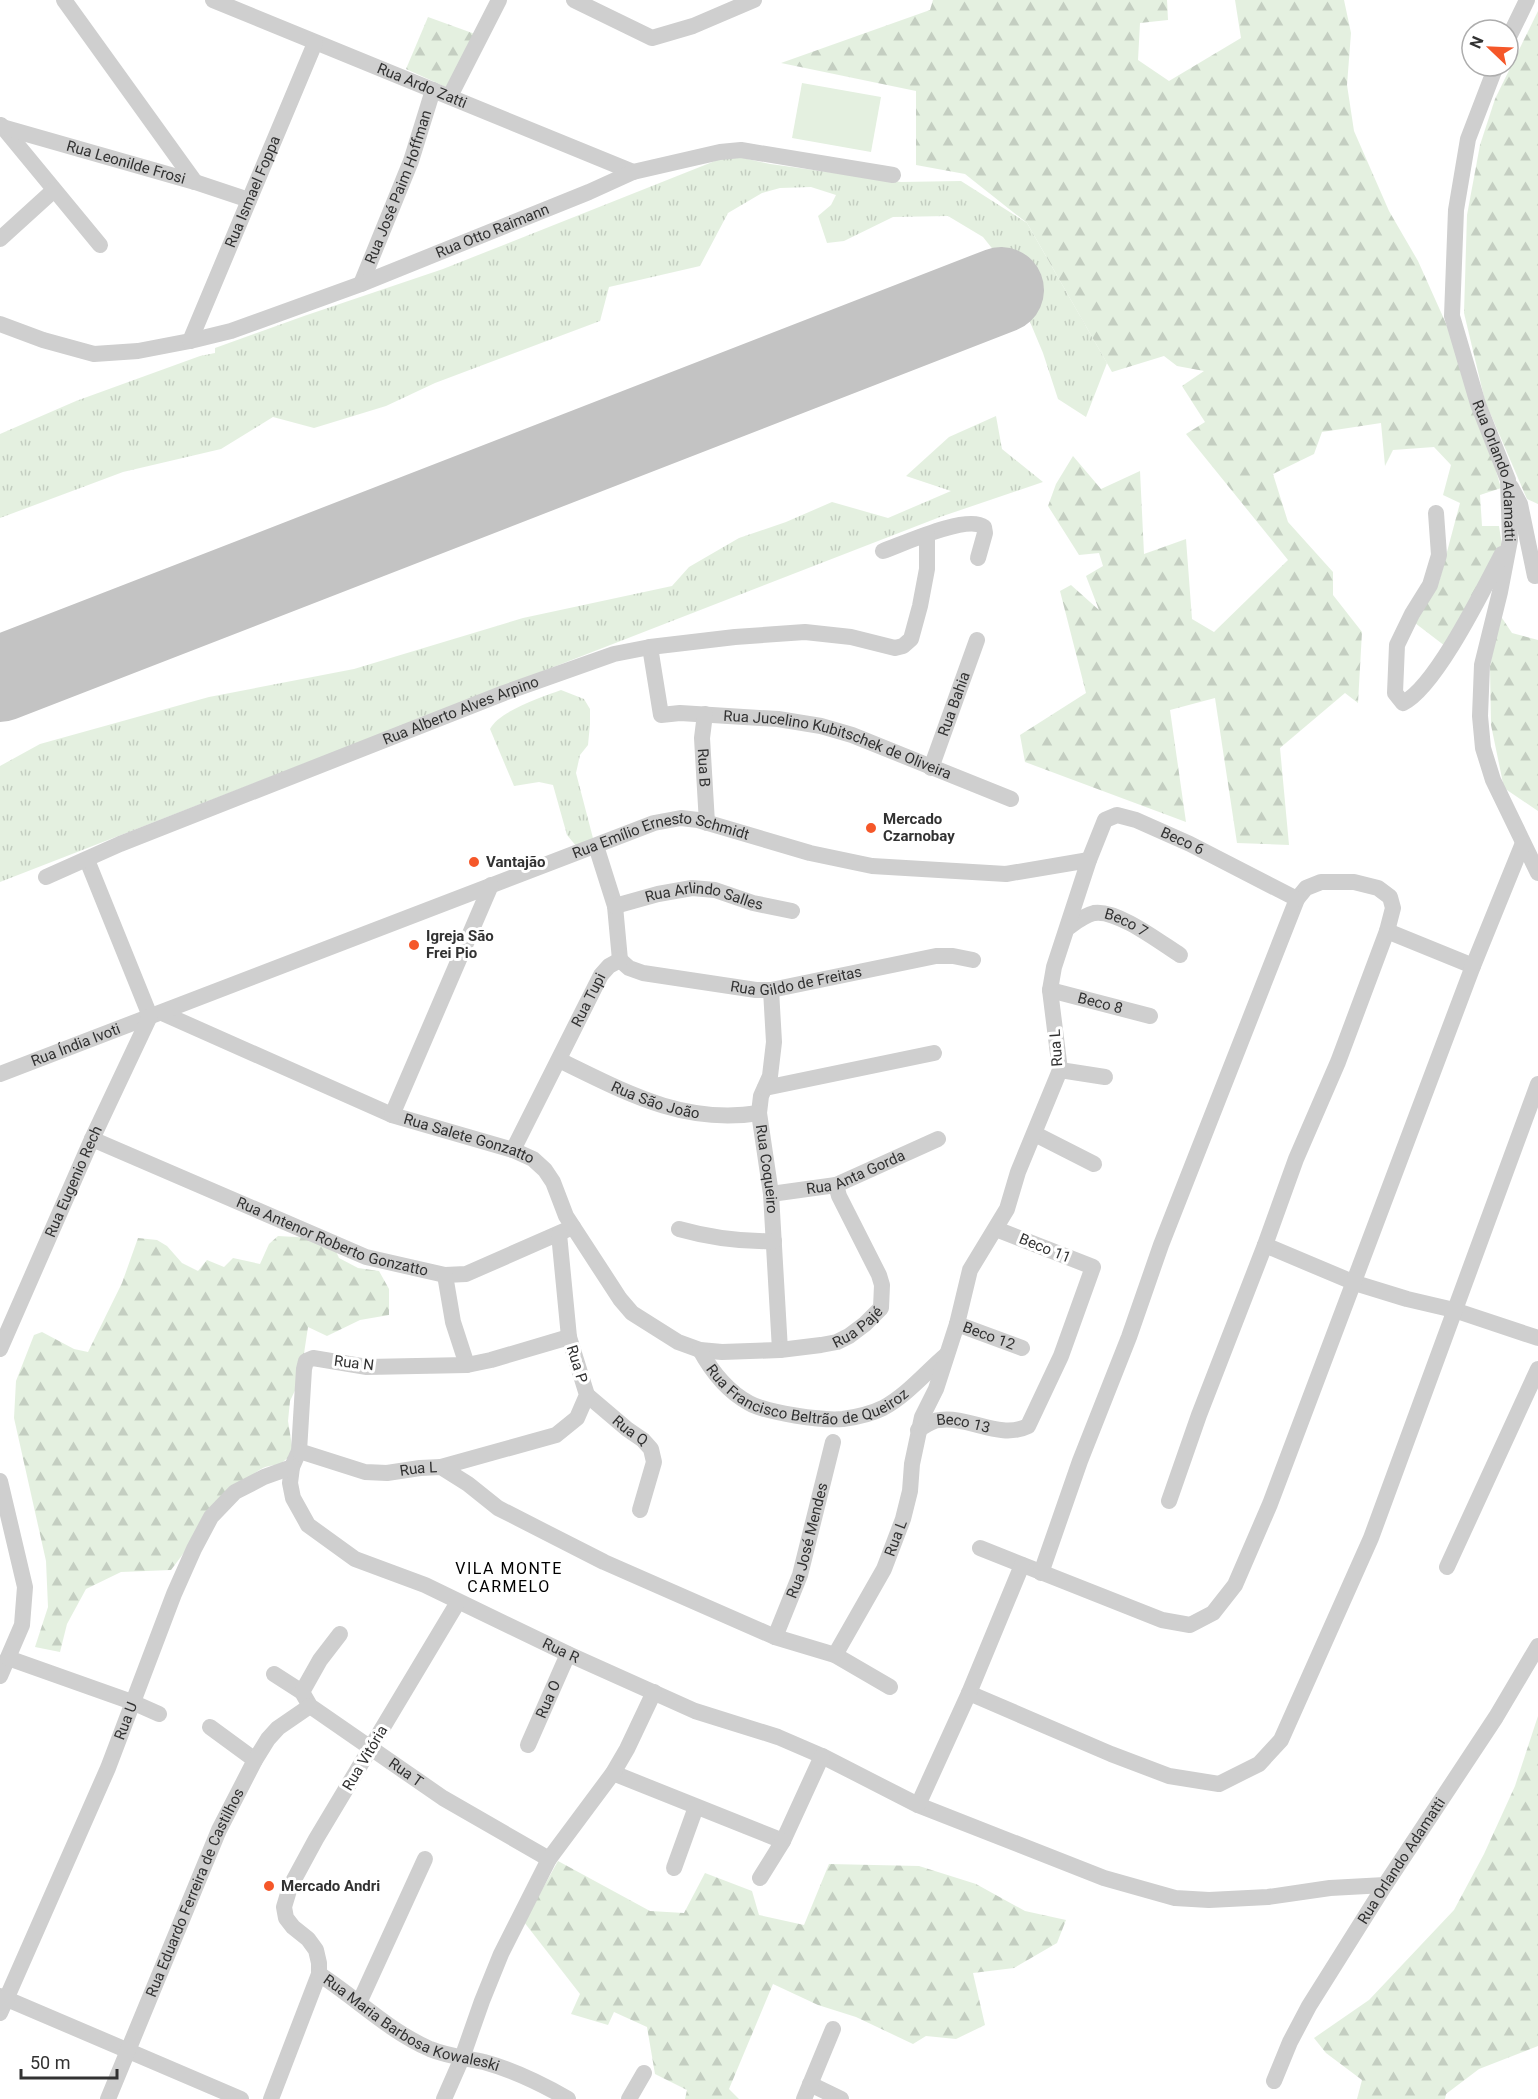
<svg xmlns="http://www.w3.org/2000/svg" width="1538" height="2099" viewBox="0 0 1538 2099" font-family="Roboto,sans-serif">
  <style>
    .grass { fill: url(#grass-tufts) }
    .forest { fill: url(#forest-firs) }
    .garden { fill: #e4f0e0 }
    .lines { fill: none; stroke-linecap: round; stroke-linejoin: round }
    .runway { stroke: #c3c3c3; stroke-width: 86 }
    .minor { stroke: #cfcfcf; stroke-width: 16 }
    .poi-dot { fill: #f55729; stroke: #fff; stroke-width: 2 }
    .labels { text-anchor: middle; stroke-width: 6; stroke-linejoin: round; paint-order: stroke }
    .street-label { font-size: 15px; fill: #323232; stroke: #fff }
    .poi-label { font-size: 15px; font-weight: bold; fill: #323232; stroke: #fff; text-anchor: start }
    .neighbourhood-label { font-size: 16px; letter-spacing: 1.5px; fill: #000; stroke: #fff }
  </style>
  <defs>
    <pattern id="grass-tufts" width="24" height="20" patternUnits="userSpaceOnUse" patternTransform="scale(1.5)"><rect width="24" height="20" fill="#e4f0e0"/><path d="M3 7l-1-3M5 7V3M7 7l1-3M15 17l-1-3M17 17v-4M19 17l1-3" fill="none" stroke="#c4cec1"/></pattern>
    <pattern id="forest-firs" width="22" height="20" patternUnits="userSpaceOnUse" patternTransform="scale(1.5)"><rect width="22" height="20" fill="#e4f0e0"/><path d="M5 1l3.5 6h-7zM16 11l3.5 6h-7z" fill="#c4cec1"/></pattern>
  </defs>
  <rect width="100%" height="100%" fill="#fff"/>
  <!-- grass -->
  <g class="grass">
    <polygon points="730,155 770,164 901,182 961,181 1027,223 1107,363 1086,417 1058,399 1043,353 1007,267 983,237 948,216 893,217 844,241 827,243 818,216 831,205 836,195 811,187 780,188 762,193 728,213 700,266 609,287 600,321 435,383 386,406 314,428 273,417 221,449 123,472 0,518 0,434 76,401 200,356 215,353 215,348 304,316 443,269"/>
    <polygon points="996,416 1002,449 1043,482 940,517 0,882 0,766 40,744 209,697 354,669 523,618 672,586 689,567 739,538 786,522 832,502 888,518 951,491 906,476 949,437"/>
    <path d="M561,690L584,699L590,709V724L588,745L580,755L576,773L594,842L577,847L567,835L553,785L539,782L514,786L490,729C499,711 542,697 561,690Z"/>
  </g>
  <!-- forest -->
  <g class="forest">
    <polygon points="933,0 1167,0 1168,20 1140,23 1138,60 1169,81 1241,38 1235,0 1344,0 1351,33 1347,85 1354,131 1389,211 1418,261 1448,328 1489,447 1501,488 1480,495 1482,526 1499,526 1502,545 1445,646 1415,623 1439,582 1460,503 1443,495 1451,465 1434,447 1393,450 1385,466 1381,423 1322,432 1314,454 1273,474 1288,522 1333,572 1333,595 1362,632 1358,703 1345,693 1280,748 1289,845 1237,843 1215,698 1170,710 1186,822 1025,762 1020,735 1086,693 1060,591 1071,585 1099,610 1086,576 1103,566 1099,553 1079,555 1048,506 1056,484 1073,456 1101,489 1140,471 1144,554 1186,539 1192,619 1214,632 1288,560 1186,434 1205,422 1182,386 1204,371 1177,366 1164,356 1112,372 1027,223 965,174 916,165 916,91 781,63 930,10"/>
    <polygon points="1538,11 1538,504 1527,499 1485,401 1464,313 1467,215 1480,145 1495,99"/>
    <polygon points="428,17 475,34 448,88 406,69"/>
    <polygon points="1500,615 1512,633 1538,640 1538,811 1504,788 1491,725 1490,666"/>
    <path d="M278,1236L313,1238L334,1247L339,1258L358,1268L379,1271L389,1289V1315L360,1320L327,1336L308,1327L300,1380L290,1401L288,1421L292,1446L289,1457L279,1465C269,1465 263,1467 255,1473L189,1546L171,1570L121,1572L86,1589L67,1624L60,1652L35,1647L48,1607L46,1561L14,1418L16,1381L34,1335L42,1332L74,1349L88,1352L122,1283L138,1238L157,1240L167,1246L182,1263L198,1271L207,1260L224,1267L233,1258L260,1264L269,1244Z"/>
    <polygon points="1538,1716 1538,2046 1479,2069 1446,2094 1445,2099 1357,2099 1362,2080 1326,2053 1314,2038 1369,2000 1454,1910 1484,1854 1515,1786"/>
    <polygon points="558,1861 650,1911 684,1913 705,1873 752,1891 759,1915 804,1925 829,1864 919,1866 976,1884 1025,1911 1066,1920 1057,1943 1014,1968 973,1973 985,2025 956,2039 926,2036 913,2044 856,2017 818,2005 773,1984 729,2089 739,2099 685,2099 687,2090 655,2074 647,2027 614,2012 608,2025 571,2014 580,1994 524,1922"/>
  </g>
  <!-- garden -->
  <polygon class="garden" points="802,83 881,97 871,152 792,138"/>
  <g class="lines">
    <!-- runway -->
    <polyline class="runway" points="0,679 1001,290"/>
    <!-- minor -->
    <g class="minor">
      <polyline points="64,0 195,182"/>
      <path id="s1" d="M213,0L633,172"/>
      <polyline points="574,0 652,38 693,26 754,0"/>
      <polyline points="1508,39 1527,0"/>
      <path id="s2" d="M1496,66L1468,139L1456,210L1452,316L1478,404L1508,480L1510,540L1500,592L1482,665L1480,716L1483,748L1493,780L1538,873"/>
      <polyline points="450,96 499,0"/>
      <polyline points="1,125 100,245"/>
      <path id="s3" d="M2,127L195,182L249,200"/>
      <polyline points="0,239 54,190"/>
      <path id="s4" d="M361,284L411,161L433,90"/>
      <path id="s5" d="M0,324L43,340L94,354L138,351L190,341L231,331L361,284L589,192L633,172L720,152L741,150L893,175"/>
      <path id="s6" d="M190,341L315,43"/>
      <polyline points="1511,487 1520,504 1535,576"/>
      <path d="M1436,513L1439,555L1430,585L1412,614L1397,645L1395,693L1403,703C1436,687 1484,588 1502,554"/>
      <path d="M883,551C903,544 967,514 984,527L985,533L978,558"/>
      <path id="s7" d="M650,647L661,715L680,713L778,719L821,726L852,735L1011,799"/>
      <path id="s8" d="M705,714L702,738L707,823"/>
      <path id="s9" d="M931,768L977,640"/>
      <polyline points="596,846 615,906 620,960"/>
      <polyline points="87,860 150,1016"/>
      <path id="s10" d="M46,877L120,844L504,693L614,654L650,647L735,637L805,632L851,637L895,648L903,646L911,639L920,606L927,569V535"/>
      <path id="s11" d="M615,906L658,894L692,888L715,890L753,903L792,911"/>
      <path id="s12" d="M1069,927C1076,922 1085,915 1094,913C1117,909 1161,943 1180,955"/>
      <polyline points="1387,931 1473,966"/>
      <path id="s13" d="M620,960L629,968L643,973L756,990H771L936,956H953L973,960"/>
      <path id="s14" d="M771,990L774,1042L770,1076L761,1096L759,1113L771,1194L780,1350"/>
      <path id="s15" d="M1050,990L1150,1016"/>
      <path id="s16" d="M162,1013L392,1115L513,1150L533,1159L545,1170L553,1182L566,1216L620,1299L632,1313L678,1342L700,1350L722,1352L780,1350L821,1345L837,1342L849,1336L865,1324L881,1308L882,1285L879,1275L839,1196L836,1185"/>
      <path id="s17" d="M559,1060C625,1092 683,1125 759,1113"/>
      <polyline points="1060,1070 1105,1077"/>
      <path id="s18" d="M0,1074L654,823L681,818L698,820L810,853L872,866L1006,874L1089,860"/>
      <polyline points="765,1088 934,1053"/>
      <polyline points="392,1115 491,885"/>
      <polyline points="1035,1134 1094,1164"/>
      <path id="s19" d="M92,1139L366,1257L445,1275L466,1274L573,1227"/>
      <path id="s20" d="M513,1150L601,975L609,966L620,960"/>
      <path id="s21" d="M771,1194L836,1185L938,1139"/>
      <path d="M679,1229C711,1238 741,1242 774,1241"/>
      <polyline points="1265,1245 1355,1283 1407,1299 1454,1310 1538,1338"/>
      <polyline points="445,1275 453,1322 467,1365"/>
      <path id="s22" d="M957,1324L1022,1348"/>
      <path id="s23" d="M569,1337L491,1360L467,1365L367,1367L313,1358L306,1361L304,1369L299,1451L292,1467L290,1483L293,1498L308,1525L355,1559L425,1585L568,1654L695,1711L778,1737L822,1756L918,1805L1104,1878L1175,1898L1209,1900L1268,1897L1330,1888L1385,1885"/>
      <path id="s24" d="M0,1349L92,1139L150,1016"/>
      <path id="s25" d="M700,1350C712,1372 727,1391 749,1403C767,1413 823,1421 843,1419C857,1417 871,1414 883,1408C907,1395 925,1373 946,1355"/>
      <path id="s26" d="M587,1395L627,1429L643,1440L651,1449L654,1462L640,1510"/>
      <path id="s27" d="M918,1430C925,1426 932,1420 940,1420C969,1416 1000,1440 1028,1426L1061,1356L1093,1267L996,1229"/>
      <path id="s28" d="M299,1451L365,1472L387,1473L420,1468L441,1467L468,1484L498,1508L604,1562L775,1637L835,1655L890,1687"/>
      <polyline points="441,1467 556,1435 577,1418 587,1395 569,1337 559,1234"/>
      <polyline points="0,1481 25,1587 22,1625 0,1676"/>
      <polyline points="980,1548 1162,1620 1190,1625 1213,1613 1235,1585 1270,1504 1473,966 1523,843"/>
      <polyline points="1447,1567 1538,1369"/>
      <polyline points="1041,1573 1080,1461 1129,1337 1161,1245 1297,899 1306,888 1321,882 1354,882 1378,888 1390,897 1393,908 1387,931 1338,1062 1296,1159 1265,1245 1199,1415 1169,1501"/>
      <path id="s29" d="M458,1602L316,1839L290,1887L284,1907L286,1918L293,1927L308,1939L316,1950L319,1963V1974C356,1998 389,2031 430,2049C447,2056 466,2058 484,2062C513,2070 542,2084 568,2099"/>
      <path id="s30" d="M775,1637L800,1575L833,1442"/>
      <path id="s31" d="M835,1655L884,1569L903,1519L910,1491L912,1464L922,1417L936,1389L957,1324L970,1270L1007,1209L1018,1172L1060,1070L1050,990L1054,967L1089,860L1105,820L1117,815L1136,820L1190,844L1297,899"/>
      <polyline points="8,1658 132,1702 159,1714"/>
      <path id="s32" d="M274,1674L302,1692L310,1706L443,1798L549,1859"/>
      <polyline points="302,1692 320,1660 340,1634"/>
      <polyline points="969,1693 1111,1754 1169,1776 1219,1784 1259,1764 1281,1740 1371,1538 1538,1084"/>
      <polyline points="210,1727 255,1760"/>
      <path id="s33" d="M528,1745L568,1654"/>
      <polyline points="613,1773 783,1841 822,1756"/>
      <polyline points="918,1805 969,1693 1022,1565"/>
      <polyline points="674,1868 696,1807"/>
      <polyline points="760,1878 783,1841"/>
      <polyline points="0,1996 241,2099"/>
      <polyline points="359,2003 425,1859"/>
      <path id="s34" d="M0,2013L108,1768L174,1594L194,1549L211,1517L235,1492L264,1477L292,1467"/>
      <path id="s35" d="M1274,2081L1290,2042L1309,2006L1385,1885L1496,1717L1538,1646"/>
      <polyline points="810,2084 841,2099"/>
      <path id="s36" d="M108,2099L219,1830L255,1760L268,1739L278,1728L310,1706"/>
      <polyline points="271,2099 319,1974"/>
      <polyline points="444,2099 462,2058 482,2001 501,1954 549,1859 613,1773 627,1749 654,1692"/>
      <polyline points="629,2099 644,2073"/>
      <polyline points="804,2099 833,2029"/>
    </g>
  </g>
  <!-- markers -->
  <g class="poi-dot">
    <circle cx="871" cy="828" r="6"/>
    <circle cx="474" cy="862" r="6"/>
    <circle cx="414" cy="945" r="6"/>
    <circle cx="269" cy="1886" r="6"/>
  </g>
  <g class="labels">
    <!-- street labels -->
    <g class="street-label">
      <text dy="5" stroke="none"><textPath href="#s1" startOffset="226">Rua Ardo Zatti</textPath></text>
      <text dy="5" stroke="none"><textPath href="#s3" startOffset="129">Rua Leonilde Frosi</textPath></text>
      <text dy="5" stroke="none"><textPath href="#s4" startOffset="104">Rua José Paim Hoffman</textPath></text>
      <text dy="5" stroke="none"><textPath href="#s6" startOffset="162">Rua Ismael Foppa</textPath></text>
      <text dy="5" stroke="none"><textPath href="#s5" startOffset="518">Rua Otto Raimann</textPath></text>
      <text dy="5" stroke="none"><textPath href="#s2" startOffset="418">Rua Orlando Adamatti</textPath></text>
      <text dy="5" stroke="none"><textPath href="#s9" startOffset="68">Rua Bahia</textPath></text>
      <text dy="5" stroke="none"><textPath href="#s10" startOffset="447">Rua Alberto Alves Arpino</textPath></text>
      <text dy="5" stroke="none"><textPath href="#s7" startOffset="250">Rua Jucelino Kubitschek de Oliveira</textPath></text>
      <text dy="5" stroke="none"><textPath href="#s8" startOffset="54">Rua B</textPath></text>
      <text dy="5" stroke="none"><textPath href="#s31" startOffset="975">Beco 6</textPath></text>
      <text dy="5" stroke="none"><textPath href="#s18" startOffset="706">Rua Emílio Ernesto Schmidt</textPath></text>
      <text dy="5" stroke="none"><textPath href="#s11" startOffset="92">Rua Arlindo Salles</textPath></text>
      <text dy="5" stroke="none"><textPath href="#s12" startOffset="63">Beco 7</textPath></text>
      <text dy="5" stroke="none"><textPath href="#s13" startOffset="182">Rua Gildo de Freitas</textPath></text>
      <text dy="5" stroke="none"><textPath href="#s20" startOffset="168">Rua Tupi</textPath></text>
      <text dy="5" stroke="none"><textPath href="#s15" startOffset="52">Beco 8</textPath></text>
      <text dy="5" stroke="none"><textPath href="#s18" startOffset="81">Rua Índia Ivoti</textPath></text>
      <text transform="translate(1056 1048) rotate(-94)" y="5">Rua L</text>
      <text dy="5" stroke="none"><textPath href="#s17" startOffset="105">Rua São João</textPath></text>
      <text dy="5" stroke="none"><textPath href="#s16" startOffset="332">Rua Salete Gonzatto</textPath></text>
      <text dy="5" stroke="none"><textPath href="#s14" startOffset="182">Rua Coqueiro</textPath></text>
      <text dy="5" stroke="none"><textPath href="#s21" startOffset="88">Rua Anta Gorda</textPath></text>
      <text dy="5" stroke="none"><textPath href="#s24" startOffset="183">Rua Eugenio Rech</textPath></text>
      <text dy="5" stroke="none"><textPath href="#s19" startOffset="260">Rua Antenor Roberto Gonzatto</textPath></text>
      <text transform="translate(1045 1248) rotate(22)" y="5">Beco 11</text>
      <text dy="5" stroke="none"><textPath href="#s16" startOffset="825">Rua Pajé</textPath></text>
      <text dy="5" stroke="none"><textPath href="#s22" startOffset="34">Beco 12</textPath></text>
      <text transform="translate(354 1363) rotate(7)" y="5">Rua N</text>
      <text transform="translate(577 1364) rotate(73)" y="5">Rua P</text>
      <text dy="5" stroke="none"><textPath href="#s25" startOffset="129">Rua Francisco Beltrão de Queiroz</textPath></text>
      <text dy="5" stroke="none"><textPath href="#s27" startOffset="48">Beco 13</textPath></text>
      <text dy="5" stroke="none"><textPath href="#s26" startOffset="56">Rua Q</textPath></text>
      <text dy="5" stroke="none"><textPath href="#s28" startOffset="123">Rua L</textPath></text>
      <text dy="5" stroke="none"><textPath href="#s31" startOffset="132">Rua L</textPath></text>
      <text dy="5" stroke="none"><textPath href="#s30" startOffset="102">Rua José Mendes</textPath></text>
      <text dy="5" stroke="none"><textPath href="#s23" startOffset="722">Rua R</textPath></text>
      <text dy="5" stroke="none"><textPath href="#s33" startOffset="50">Rua O</textPath></text>
      <text dy="5" stroke="none"><textPath href="#s34" startOffset="318">Rua U</textPath></text>
      <text transform="translate(365 1758) rotate(-59)" y="5">Rua Vitória</text>
      <text dy="5" stroke="none"><textPath href="#s32" startOffset="166">Rua T</textPath></text>
      <text dy="5" stroke="none"><textPath href="#s35" startOffset="255">Rua Orlando Adamatti</textPath></text>
      <text dy="5" stroke="none"><textPath href="#s36" startOffset="224">Rua Eduardo Ferreira de Castilhos</textPath></text>
      <text dy="5" stroke="none"><textPath href="#s29" startOffset="538">Rua Maria Barbosa Kowaleski</textPath></text>
    </g>
    <!-- poi labels -->
    <g class="poi-label">
      <text x="883" y="824">Mercado<tspan x="883" dy="17">Czarnobay</tspan></text>
      <text x="486" y="867">Vantajão</text>
      <text x="426" y="941">Igreja São<tspan x="426" dy="17">Frei Pio</tspan></text>
      <text x="281" y="1891">Mercado Andri</text>
    </g>
    <!-- neighbourhood labels -->
    <g class="neighbourhood-label">
      <text x="509" y="1574">VILA MONTE<tspan x="509" dy="18">CARMELO</tspan></text>
    </g>
  </g>
  <!-- north arrow -->
  <g transform="translate(1490 48) rotate(293)"><circle r="28" fill="#ffffff" stroke="#adadad" stroke-width="1.5"/>
  <path d="M0-4.5L10 22L0 15L-10 22Z" fill="#f55729"/>
  <text y="-9" font-size="16" font-weight="bold" text-anchor="middle" fill="#323232">N</text>
  </g>
  <!-- scale -->
  <path d="M21 2069v9h96v-9" fill="none" stroke="#323232" stroke-width="3"/>
  <text x="30" y="2069" font-size="18" fill="#323232" stroke="#ffffff" stroke-width="4.5" paint-order="stroke">50 m</text>
</svg>
